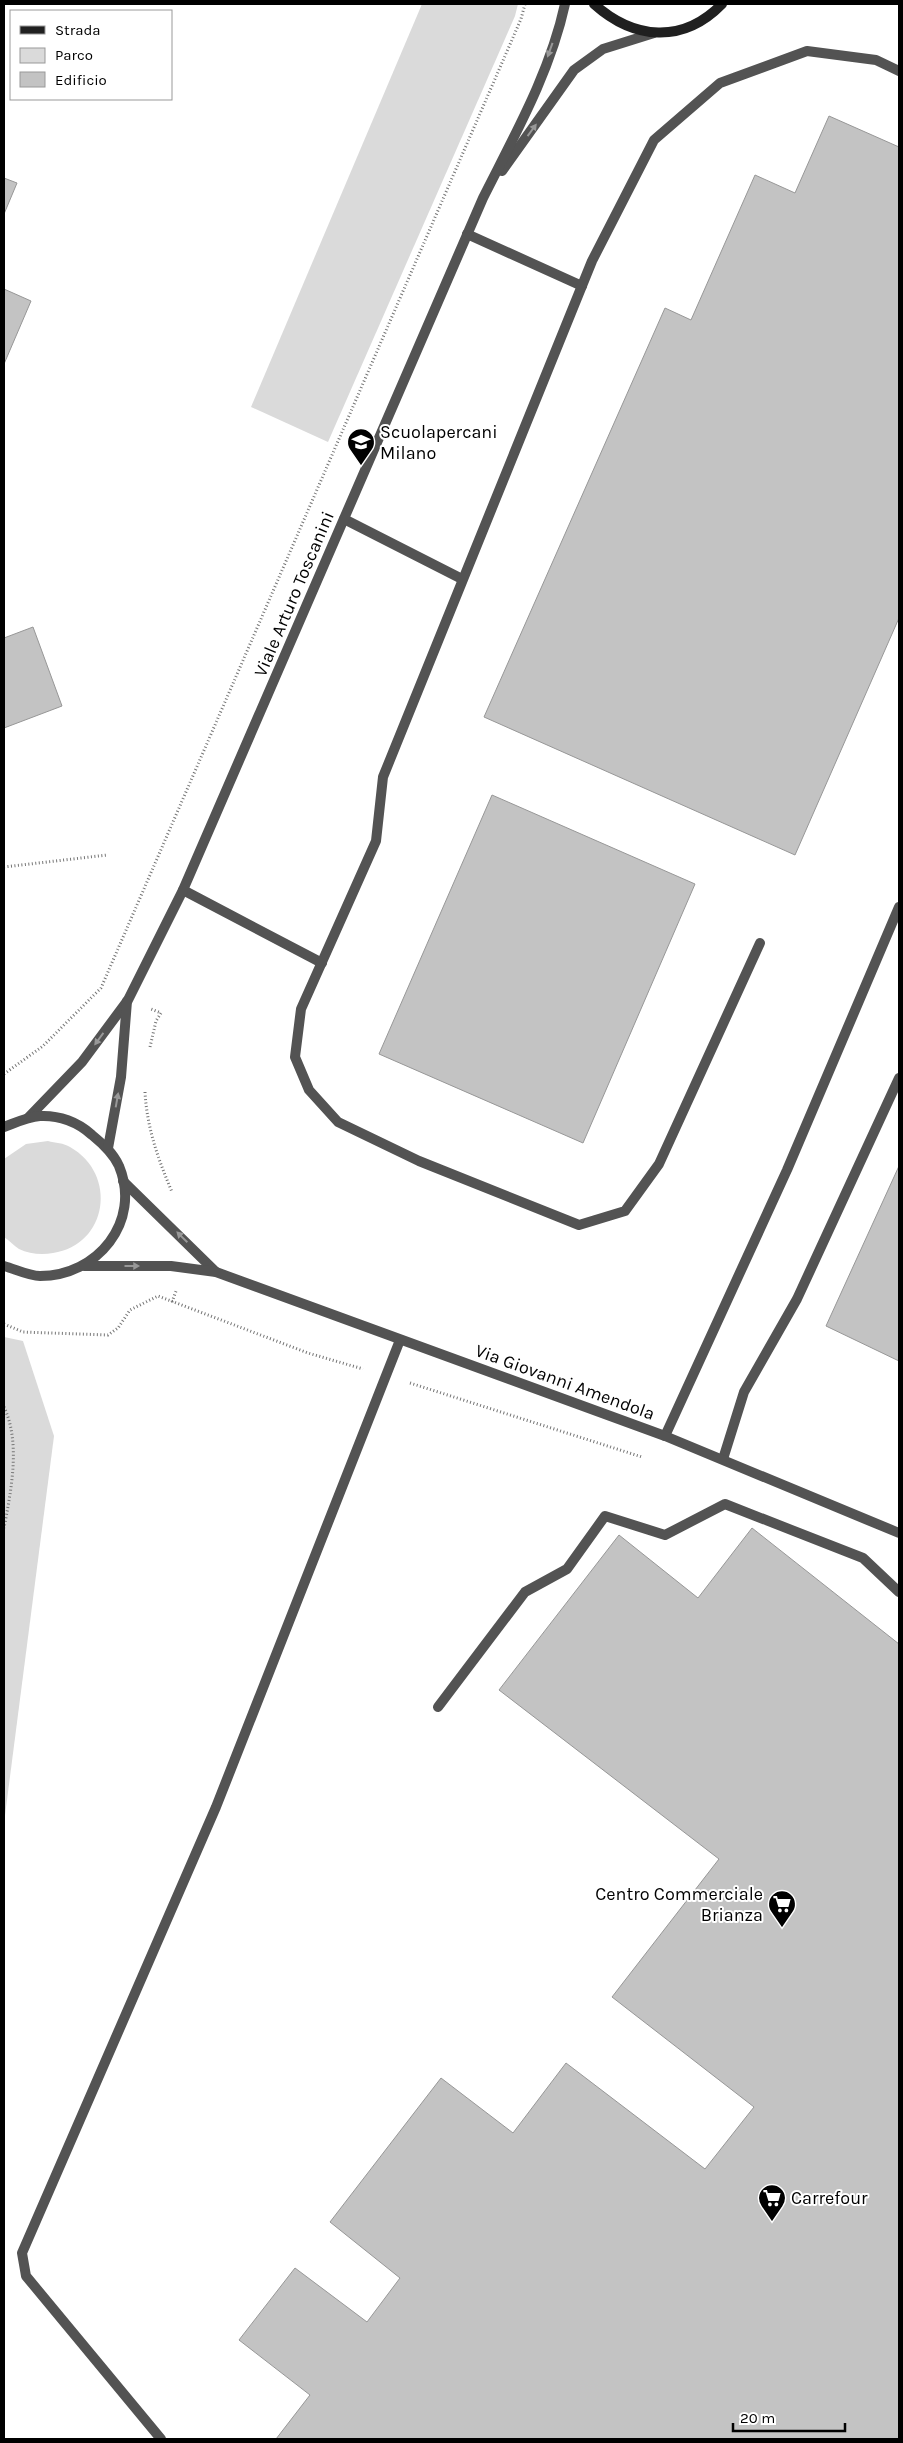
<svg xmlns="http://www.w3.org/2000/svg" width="903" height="2443" viewBox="0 0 903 2443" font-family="Karla,sans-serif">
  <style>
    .green { fill: #dadada }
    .building { fill: #c3c3c3; stroke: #979797 }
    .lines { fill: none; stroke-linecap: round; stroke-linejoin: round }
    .path { stroke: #757575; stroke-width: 3; stroke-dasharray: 1 2.5; stroke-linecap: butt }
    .service { stroke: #535353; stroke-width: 10 }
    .minor { stroke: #535353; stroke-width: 10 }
    .secondary { stroke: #202020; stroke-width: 10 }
    .oneway { fill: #989898 }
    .labels { text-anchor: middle; stroke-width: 4; stroke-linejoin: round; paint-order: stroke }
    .poi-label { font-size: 18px; fill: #000; stroke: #fff; text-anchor: start }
    .street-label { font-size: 18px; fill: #000; stroke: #fff }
  </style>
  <rect width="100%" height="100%" fill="#fff"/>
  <!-- green -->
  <g class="green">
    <polygon points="422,4 518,4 515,16 328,442 251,407"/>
    <path d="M48,1141C55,1143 64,1143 70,1147C118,1174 108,1245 53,1253C42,1255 29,1254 19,1249C14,1246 9,1240 4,1237V1159L26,1144Z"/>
    <polygon points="4,1337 23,1341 54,1436 4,1823"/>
  </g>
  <!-- building -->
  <g class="building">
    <polygon points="829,116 899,147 899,618 795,855 484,717 665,308 691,320 755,175 795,193"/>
    <polygon points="4,178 17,183 4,214"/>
    <polygon points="4,289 31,301 4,364"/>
    <polygon points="33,627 62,706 4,728 4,638"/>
    <polygon points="492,795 695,884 583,1143 379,1054"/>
    <polygon points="899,1166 899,1361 826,1326"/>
    <polygon points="752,1528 899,1644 899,2439 276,2439 310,2395 239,2340 295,2268 367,2322 400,2278 330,2222 441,2078 513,2133 566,2063 705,2169 754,2107 612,1997 719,1859 499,1690 619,1535 698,1598"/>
  </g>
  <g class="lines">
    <!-- path -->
    <g class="path">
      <polyline points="4,867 107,855"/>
      <polyline points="150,1047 156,1021 161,1013 151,1009"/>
      <polyline points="4,1074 43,1046 101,988 521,19 525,4"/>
      <path d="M145,1092C147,1128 158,1159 172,1192"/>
      <polyline points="172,1302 176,1291"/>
      <polyline points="4,1324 23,1332 108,1335 118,1328 130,1310 158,1296 308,1353 363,1369"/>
      <polyline points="410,1383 642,1457"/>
      <path d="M4,1407C21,1443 11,1491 4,1528"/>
    </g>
    <!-- service -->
    <g class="service">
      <polyline points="467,234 582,286"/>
      <polyline points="344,519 462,579"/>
      <polyline points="183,890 322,963"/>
      <polyline points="760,943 659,1164 625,1211 579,1225 419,1161 338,1122 309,1090 295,1057 301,1009 376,841 383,777 592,261 654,140 720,83 807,51 876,60 899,71"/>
      <polyline points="665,1436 787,1170 899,907"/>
      <polyline points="723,1459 744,1392 797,1299 899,1078"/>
      <polyline points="438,1707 525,1592 567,1569 605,1516 665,1535 725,1504 863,1558 899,1592"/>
      <polyline points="161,2439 26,2276 22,2253 216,1807 400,1340"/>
    </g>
    <!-- minor -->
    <g class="minor">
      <polyline points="502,171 574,70 603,49 654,33"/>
      <path d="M28,1118L82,1062L128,1000L183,890L483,198C514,136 550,73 565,4"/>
      <path d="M4,1127C15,1123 27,1117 40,1116C59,1115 78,1122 92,1135C103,1144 113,1153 119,1166C142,1222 97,1276 40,1276C29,1276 15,1269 4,1266"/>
      <polyline points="108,1148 121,1077 127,1001"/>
      <polyline points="123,1181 216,1272"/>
      <polyline points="84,1266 171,1266 216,1272 665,1436 899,1533"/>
    </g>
    <!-- secondary -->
    <path class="secondary" d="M594,4C634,40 683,44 722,4"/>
  </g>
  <!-- one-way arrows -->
  <defs><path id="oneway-solid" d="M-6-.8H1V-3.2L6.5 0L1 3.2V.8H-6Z" transform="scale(1.25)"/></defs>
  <g class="oneway">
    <use href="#oneway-solid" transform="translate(550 50) rotate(110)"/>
    <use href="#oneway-solid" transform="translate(532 130) rotate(-54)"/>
    <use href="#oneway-solid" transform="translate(99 1039) rotate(126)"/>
    <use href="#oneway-solid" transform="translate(117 1100) rotate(-80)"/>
    <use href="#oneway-solid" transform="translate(182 1237) rotate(-135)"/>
    <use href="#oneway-solid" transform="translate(132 1266)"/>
  </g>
  <!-- icons -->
  <defs>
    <g id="school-pin" transform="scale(1.4375)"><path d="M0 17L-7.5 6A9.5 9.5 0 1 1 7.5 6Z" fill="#000" stroke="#fff"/><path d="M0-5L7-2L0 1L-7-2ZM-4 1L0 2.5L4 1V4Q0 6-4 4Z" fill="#fff"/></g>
    <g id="supermarket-pin" transform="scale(1.4375)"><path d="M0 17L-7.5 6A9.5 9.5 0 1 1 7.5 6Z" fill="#000" stroke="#fff"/><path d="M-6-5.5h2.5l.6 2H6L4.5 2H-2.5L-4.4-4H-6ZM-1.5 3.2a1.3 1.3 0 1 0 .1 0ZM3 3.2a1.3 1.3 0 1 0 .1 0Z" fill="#fff"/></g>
  </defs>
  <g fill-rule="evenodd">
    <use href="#school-pin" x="361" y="442"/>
    <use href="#supermarket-pin" x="782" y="1904"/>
    <use href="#supermarket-pin" x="772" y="2198"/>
  </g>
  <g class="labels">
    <!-- poi labels -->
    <g class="poi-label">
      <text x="380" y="438">Scuolapercani<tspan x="380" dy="21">Milano</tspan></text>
      <text x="763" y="1900" text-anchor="end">Centro Commerciale<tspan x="763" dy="21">Brianza</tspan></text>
      <text x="791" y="2204">Carrefour</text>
    </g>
    <!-- street labels -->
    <g class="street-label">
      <text transform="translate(294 594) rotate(-67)" y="6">Viale Arturo Toscanini</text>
      <text transform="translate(565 1382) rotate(20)" y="6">Via Giovanni Amendola</text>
    </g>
  </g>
  <!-- border -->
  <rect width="903" height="2443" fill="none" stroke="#000000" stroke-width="10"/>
  <!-- legend -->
  <rect x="10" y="10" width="162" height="90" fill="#ffffff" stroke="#999999"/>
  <rect x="20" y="26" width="25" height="8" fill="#202020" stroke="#999999"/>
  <text x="55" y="35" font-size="15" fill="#000000">Strada</text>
  <rect x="20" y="48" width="25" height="15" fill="#dadada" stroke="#999999"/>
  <text x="55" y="60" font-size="15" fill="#000000">Parco</text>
  <rect x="20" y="72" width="25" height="15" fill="#c3c3c3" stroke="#999999"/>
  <text x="55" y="85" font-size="15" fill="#000000">Edificio</text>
  <!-- scale -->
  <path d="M733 2423v8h112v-8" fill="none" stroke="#000000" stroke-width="2.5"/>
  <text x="740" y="2423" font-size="15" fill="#000000" stroke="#ffffff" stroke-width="4" paint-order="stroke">20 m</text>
</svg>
